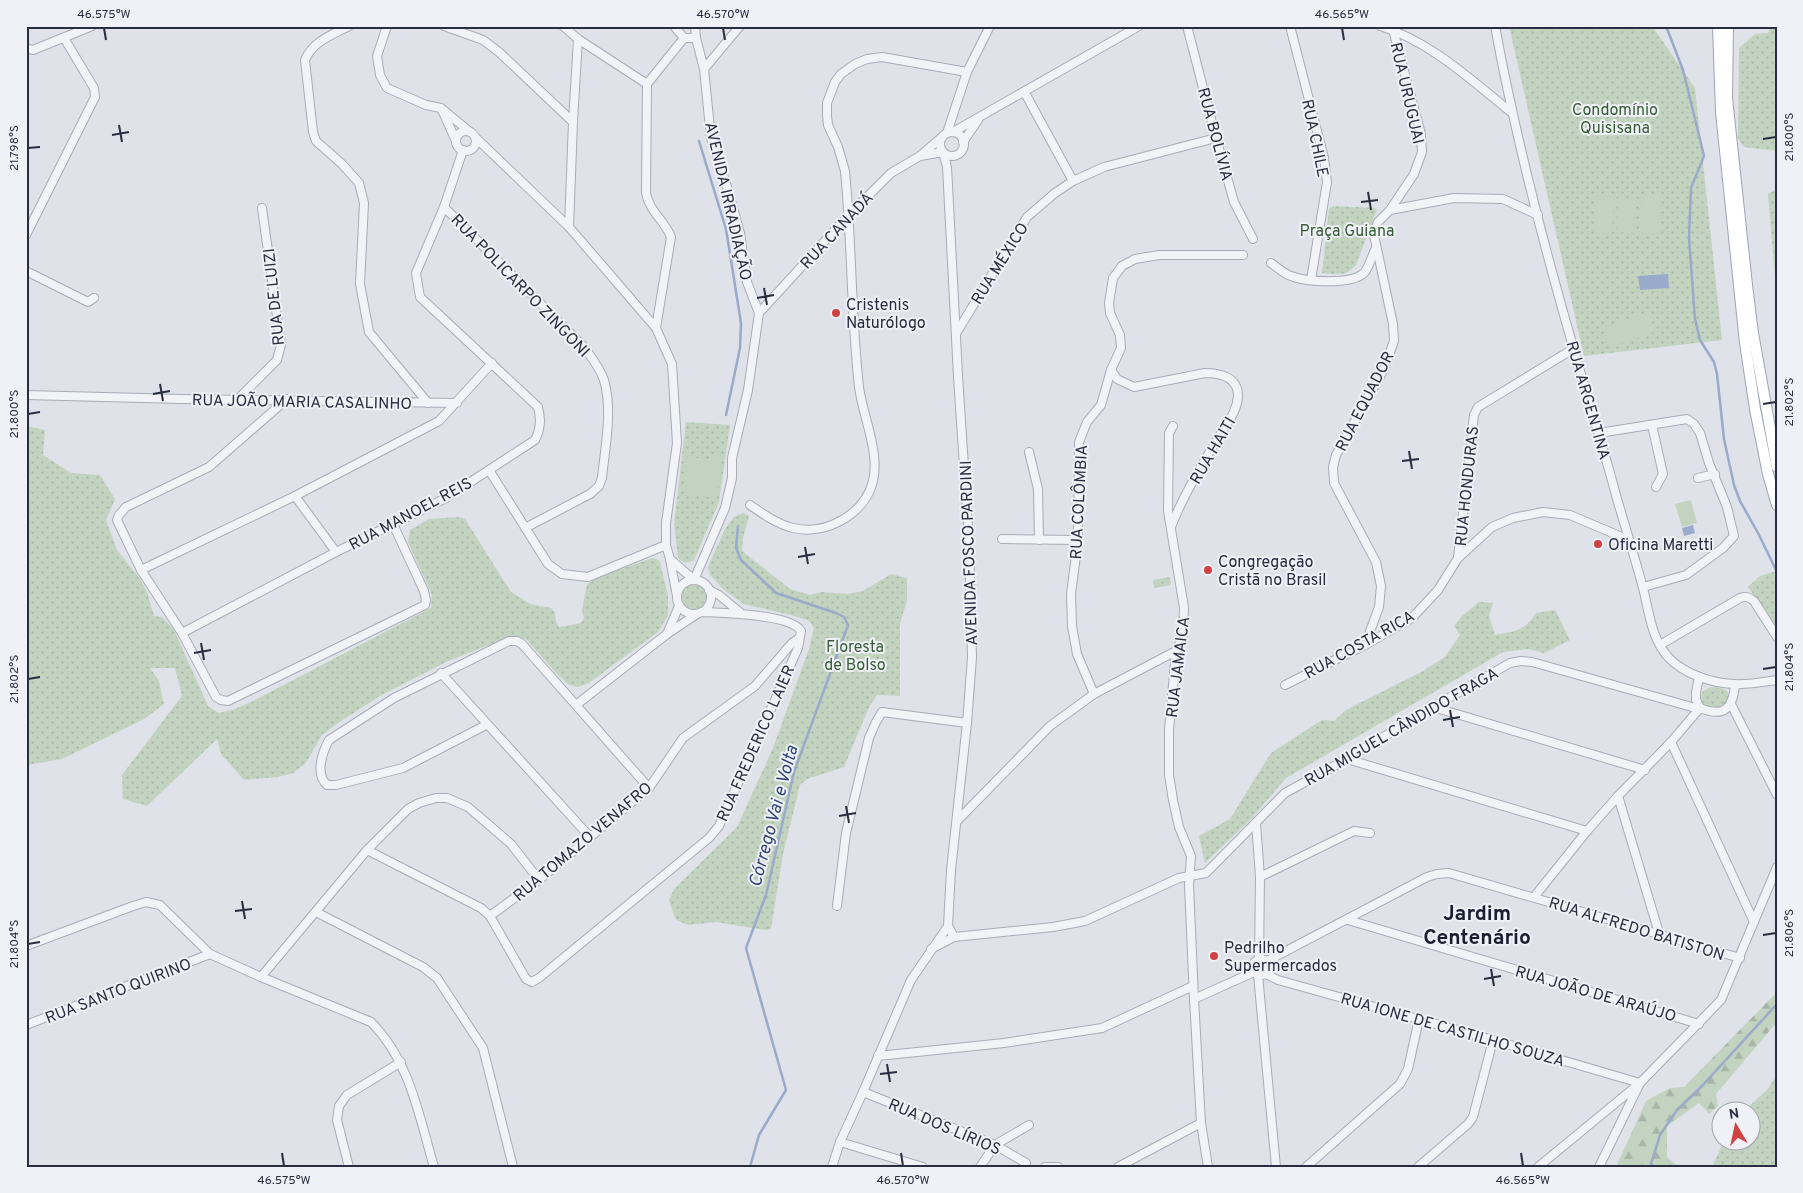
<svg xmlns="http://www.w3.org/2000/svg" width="1803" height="1193" viewBox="0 0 1803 1193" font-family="Overpass,sans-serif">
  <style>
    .grass { fill: url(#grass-dots) }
    .forest { fill: url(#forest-firs) }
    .garden { fill: #c2d3c0 }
    .water { fill: #99aaca }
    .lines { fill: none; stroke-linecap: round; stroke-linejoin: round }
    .stream { stroke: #99aaca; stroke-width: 2.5 }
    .minor-casing { stroke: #a8acb6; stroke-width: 10 }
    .major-casing { stroke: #9ea4b5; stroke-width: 12 }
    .minor { stroke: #f2f3f7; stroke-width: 8 }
    .major { stroke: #fff; stroke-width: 10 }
    .ticks { fill: none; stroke: #282d40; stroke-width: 2 }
    .poi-dot { fill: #d14142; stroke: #eff1f6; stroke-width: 2 }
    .labels { text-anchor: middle; stroke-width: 4; stroke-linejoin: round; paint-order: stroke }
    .street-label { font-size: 16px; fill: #282d40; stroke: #eff1f6 }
    .park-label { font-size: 16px; fill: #375c35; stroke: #eff1f6 }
    .poi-label { font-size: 16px; fill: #282d40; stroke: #eff1f6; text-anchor: start }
    .water-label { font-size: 18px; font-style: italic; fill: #314675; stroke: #eff1f6 }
    .district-label { font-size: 21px; font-weight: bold; fill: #1a1e31; stroke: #eff1f6 }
    .neatline { fill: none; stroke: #282d40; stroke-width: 2 }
    .ticks-label { font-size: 12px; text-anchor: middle; fill: #282d40 }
  </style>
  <defs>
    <pattern id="grass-dots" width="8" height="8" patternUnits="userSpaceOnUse" patternTransform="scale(1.25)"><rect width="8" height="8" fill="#c2d3c0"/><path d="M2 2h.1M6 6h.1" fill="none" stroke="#a7b5a6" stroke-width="1.8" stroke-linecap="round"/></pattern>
    <pattern id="forest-firs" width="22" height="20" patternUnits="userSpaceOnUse" patternTransform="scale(1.25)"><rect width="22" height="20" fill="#c2d3c0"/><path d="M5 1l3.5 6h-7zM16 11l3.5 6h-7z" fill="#a7b5a6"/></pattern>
  </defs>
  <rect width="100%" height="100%" fill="#dfe2e9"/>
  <!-- grass -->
  <g class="grass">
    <polygon points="1509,26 1652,26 1695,88 1722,340 1584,356"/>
    <polygon points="1771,26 1777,26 1777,151 1744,147 1738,138 1739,48 1755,34 1768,33"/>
    <polygon points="1777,189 1777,300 1768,194"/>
    <path d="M1333,206L1375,208L1377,210L1356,265C1345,277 1338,274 1322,273L1329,209Z"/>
    <path d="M686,422L730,425L719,502L694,560C687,564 684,563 678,558L674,524Z"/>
    <polygon points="26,426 45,430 43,455 71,473 100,475 115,499 106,520 117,550 140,579 147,592 154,616 162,617 174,630 208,706 219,713 235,709 251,702 431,608 432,595 408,542 410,530 429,519 459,517 465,519 511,592 530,604 551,608 555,612 556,622 559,627 581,623 584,618 582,610 587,584 599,577 652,558 657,559 660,562 668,596 668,615 663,624 658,632 589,683 578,687 569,685 555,672 527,640 517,636 506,638 446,662 380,696 338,723 322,735 305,764 293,773 278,777 244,780 221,754 217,739 147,806 123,799 122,775 182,696 175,668 150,668 159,681 164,704 144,719 62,759 26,765"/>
    <polygon points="743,513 749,516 743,538 742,551 790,589 810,595 821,592 848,594 863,591 891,574 907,578 907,600 900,624 900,696 877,695 869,707 844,767 807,779 800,785 783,854 771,929 765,930 716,922 688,925 676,920 669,901 674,889 737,827 773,748 809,649 814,628 809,621 795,616 744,604 723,589 710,575 708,567 725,529 734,517"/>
    <polygon points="1777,571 1777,628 1748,587 1760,576"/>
    <polygon points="1170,577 1171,585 1154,588 1153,580"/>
    <circle cx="694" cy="597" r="12"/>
    <path d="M1479,602L1493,603L1489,616L1495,635C1515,631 1524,632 1536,613L1555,610L1570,640L1544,653L1529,649L1503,652L1286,778L1252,818L1205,863L1199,836L1230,819L1271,753L1322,720L1334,721L1346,710L1423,671L1445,657L1460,635L1454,626L1461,617Z"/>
    <path d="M1711,687C1724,688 1731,689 1727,703C1719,709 1707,710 1700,701L1703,691Z"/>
    <polygon points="1777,1075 1777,1167 1712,1167 1724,1141 1750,1140 1750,1110 1745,1110 1767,1090"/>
  </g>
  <!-- forest -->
  <polygon class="forest" points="1777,992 1777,1022 1716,1094 1718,1106 1709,1114 1699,1103 1667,1126 1667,1157 1678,1167 1616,1167 1646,1101 1670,1088 1684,1087"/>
  <!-- garden -->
  <g class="garden">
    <polygon points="1642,194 1662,195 1661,234 1641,233"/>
    <polygon points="1596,197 1614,197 1612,234 1594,233"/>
    <polygon points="1618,198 1636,198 1635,233 1617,232"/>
    <polygon points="1649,313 1655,332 1609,348 1603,328"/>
    <polygon points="711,454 718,455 720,461 717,498 684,495 687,457 710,459"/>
    <polygon points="1691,500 1697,523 1682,527 1675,504"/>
  </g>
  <!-- water -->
  <g class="water">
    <polygon points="1668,274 1669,288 1640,290 1638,276"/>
    <polygon points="1693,525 1695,533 1684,536 1682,528"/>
  </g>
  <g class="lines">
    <!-- stream -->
    <g class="stream">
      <polyline points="1666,26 1683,70 1704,156 1691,188 1689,238 1695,319 1700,340 1714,362 1717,374 1724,439 1734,485 1740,501 1758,533 1777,572"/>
      <polyline points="699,141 726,229 741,323 740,348 726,415"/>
      <polyline points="738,526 736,548 741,560 776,593 836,613 844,617 848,625 794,772 766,895 746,948 786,1090 759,1135 750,1167"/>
      <polyline points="1652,1167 1651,1164 1660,1135 1677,1110 1702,1086 1777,1004"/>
    </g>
    <!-- minor casing -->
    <g class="minor-casing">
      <g id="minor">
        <path d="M349,26C332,35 313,41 305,60L313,132L316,141L342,164L359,183L364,203L360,284L369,332L428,403"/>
        <polyline points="387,26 377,56 380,75 387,88 426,105 441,108 470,132"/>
        <polyline points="444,26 483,40 499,52 573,122"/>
        <path d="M563,26L578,39L647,84L646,193C649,211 665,221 671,237L656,328L672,364L677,443L666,523V545L670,559L677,596"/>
        <polyline points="674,26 684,38 696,38 695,26"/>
        <polyline points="1187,26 1216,138 1234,202 1253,239"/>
        <polyline points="1290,26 1324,158 1327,182 1311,280"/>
        <path d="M1380,26C1430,41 1471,80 1511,112"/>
        <path d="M1495,26C1515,135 1543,243 1574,350C1588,400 1604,449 1617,499C1626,529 1635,558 1643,588C1649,611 1651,638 1668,657C1684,674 1711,683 1734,684C1748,685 1763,682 1777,680"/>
        <polyline points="26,48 33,50 92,26"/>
        <polyline points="704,69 740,26"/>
        <polyline points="647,84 684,38"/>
        <polyline points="1025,93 1073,181"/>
        <polyline points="442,110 456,141"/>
        <circle cx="466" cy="141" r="10"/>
        <polyline points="953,132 1139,26"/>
        <circle cx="952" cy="144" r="12"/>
        <polyline points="947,133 967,72 990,26"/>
        <polyline points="475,137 569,227 656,328"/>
        <polyline points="963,142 978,120"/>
        <polyline points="920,156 943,152 947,167 958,376 969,542 972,657 967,723 951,870 948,926 954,937"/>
        <path d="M444,207L584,347C592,358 600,368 604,380C613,411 605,447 602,478L599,486L590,494L525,528"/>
        <polyline points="1390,210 1454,198 1503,199 1538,215"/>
        <polyline points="569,227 573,122 578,39"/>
        <polyline points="26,235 95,97 94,88 64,38"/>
        <path d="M1271,263C1277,267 1284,274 1291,276C1306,282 1351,285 1364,273C1369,268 1372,255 1376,248"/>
        <polyline points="26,271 88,302 94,298"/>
        <polyline points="759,313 847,217 891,173 920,156 942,137"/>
        <polyline points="957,332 1027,217 1055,193 1073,181 1104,167 1216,138"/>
        <path d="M1111,370L1117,379L1134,387L1205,373C1220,373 1238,377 1238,396C1237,413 1226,424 1218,438C1201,466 1183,496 1171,527"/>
        <polyline points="26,395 181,399 457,403"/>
        <polyline points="238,399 277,360 281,345 262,208"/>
        <polyline points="287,399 209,467 126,507 119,515 117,520 141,570 182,633 216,697 221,700 228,701 425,605 426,600 424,591 393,524"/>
        <polyline points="1652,425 1663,474 1656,487"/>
        <polyline points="1173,426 1169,433 1168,511 1184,608 1183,637 1176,651 1169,730 1169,775 1173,800 1179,827 1191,856 1189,885 1194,999 1201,1123 1208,1167"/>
        <polyline points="1599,433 1687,419 1694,424 1700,433 1709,463 1727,507 1734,536 1723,548 1686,575 1643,587"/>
        <polyline points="1029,452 1038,489 1039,540"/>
        <polyline points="489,470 548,564 562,574 588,577 666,545"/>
        <polyline points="1698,478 1715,474"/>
        <polyline points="295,496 336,552"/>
        <path d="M750,505C763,514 777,524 793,528C826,536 865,514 873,481C880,452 863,417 859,387C851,316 852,243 845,171L838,147L828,125L827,116V103L835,82L841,74L855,64L867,59L882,57L967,72"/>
        <polyline points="1002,539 1078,540"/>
        <polyline points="1458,558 1474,415 1478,407 1573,349"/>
        <polyline points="670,559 694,580 725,508 732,478 732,458 748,390 759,313 747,282 740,233 728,190 711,138 704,69 696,38"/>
        <polyline points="141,570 295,496 439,421 492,363"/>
        <circle cx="694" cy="597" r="17"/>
        <polyline points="709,590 719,595 742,614"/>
        <path d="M182,633L336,552L446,498L535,440C541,429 541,418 538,407L420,297L416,273L444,207L463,150"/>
        <polyline points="667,634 679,606"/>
        <polyline points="1365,645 1379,607 1381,586 1376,562 1334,483 1333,467 1336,455 1384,369 1394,341 1393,324 1374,235 1378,222 1390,210 1414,174 1422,152 1421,134 1392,26"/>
        <path d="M1660,645L1740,598C1746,596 1749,597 1754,601L1777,637"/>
        <polyline points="441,673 590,837"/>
        <path d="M1699,677L1696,692V700L1700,708C1724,718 1733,708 1735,685"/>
        <polyline points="1285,685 1365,645 1412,618 1438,590 1458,558 1492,527 1513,518 1543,512 1570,515 1629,540"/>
        <polyline points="1094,694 1077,654 1072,626 1071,594 1078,540 1079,442 1087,422 1101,405 1111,370 1121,348 1120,335 1110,313 1109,303 1113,278 1122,266 1135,259 1159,255 1243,255"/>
        <polyline points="1731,704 1777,795"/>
        <polyline points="576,705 667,634 697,614"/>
        <polyline points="1433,707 1645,770"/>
        <path d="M486,725L403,768L336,785H327C315,774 322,753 329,740L394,698L509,641H517L522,644L649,788"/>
        <polyline points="1671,742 1754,922"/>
        <polyline points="1347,759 1587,831"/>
        <polyline points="1618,796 1659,933"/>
        <polyline points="957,821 1050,726 1094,694 1176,651"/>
        <polyline points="1256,823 1260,877 1259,959"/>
        <path d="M367,850L481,908L490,916L526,979L532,982L539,978L709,838L719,826L798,648L801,631C791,614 722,613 702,612"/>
        <polyline points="1260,877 1354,831 1370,833"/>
        <polyline points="1534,897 1587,831 1618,796 1671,742 1700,708"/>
        <polyline points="837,906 846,833 869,738 876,722 882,712 967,723"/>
        <polyline points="316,912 423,967 437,978 483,1048 513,1167"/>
        <polyline points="490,916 539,880 649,788 683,738 755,686 792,643 798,639"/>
        <polyline points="1348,920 1699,1024"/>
        <path d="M26,946L133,906L146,902L160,905L210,954L261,977L371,1022C410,1061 419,1116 434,1167"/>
        <polyline points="931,949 954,937 1053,927 1085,921 1179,878 1206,873 1285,793 1347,759 1433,707 1510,663 1521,661 1532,662 1699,709"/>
        <circle cx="1261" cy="967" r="8"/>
        <polyline points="1267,961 1427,877 1437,874 1449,873 1740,958"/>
        <polyline points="1266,974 1278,980 1493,1040 1640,1083 1599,1167"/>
        <polyline points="1258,975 1276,1167"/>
        <polyline points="261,977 367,850 408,809 419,803 436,798 447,798 468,807 511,844 539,880"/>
        <polyline points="1194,999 1254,972"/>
        <polyline points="26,1025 210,954"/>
        <polyline points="878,1056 1004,1043 1102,1028 1193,986"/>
        <polyline points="863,1092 995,1145 1026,1163"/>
        <polyline points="840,1142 923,1167"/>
        <polyline points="349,1167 337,1120 339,1106 347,1095 401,1062"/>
        <polyline points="832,1167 840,1142 863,1092 911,980 948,926"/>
        <polyline points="980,1167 995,1145 1029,1125"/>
        <polyline points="1045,1167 1058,1167"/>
        <polyline points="1118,1167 1201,1123"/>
        <polyline points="1306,1167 1400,1084 1408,1069 1419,1019"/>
        <polyline points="1418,1167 1468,1124 1473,1117 1493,1040"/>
        <polyline points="1538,1167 1640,1083 1721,1000 1777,867"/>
      </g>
    </g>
    <!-- major casing -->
    <g class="major-casing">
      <g id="major">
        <polyline points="1718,26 1721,112 1745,343 1755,409 1768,474 1777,505"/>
        <polyline points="1728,26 1727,98 1747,285 1753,333 1777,467"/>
      </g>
    </g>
    <!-- minor -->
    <use href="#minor" class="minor"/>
    <!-- major -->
    <use href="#major" class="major"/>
  </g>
  <!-- ticks -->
  <path class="ticks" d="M104,28L106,40M723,28L725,40M1342,28L1344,40M119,125L122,142M112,135L129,132M1763,139L1776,137M28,148L40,147M1368,192L1371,210M1361,202L1378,200M764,288L767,305M757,298L774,295M160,384L163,401M153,394L170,391M1763,404L1776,402M28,414L40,412M1409,451L1412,469M1402,461L1419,459M805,547L808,564M798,557L815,554M201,643L204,660M194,653L211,650M1763,669L1776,667M28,679L40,677M1450,710L1453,727M1443,720L1460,717M846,806L849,823M839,816L856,813M242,901L245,919M235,911L252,909M1763,935L1776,933M28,944L40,942M1491,969L1494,986M1484,979L1501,976M887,1064L890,1082M880,1074L897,1072M282,1153L284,1166M901,1153L903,1166M1521,1153L1523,1166"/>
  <!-- markers -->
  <g class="poi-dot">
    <circle cx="836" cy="313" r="5"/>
    <circle cx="1598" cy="544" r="5"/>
    <circle cx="1208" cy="570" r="5"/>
    <circle cx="1214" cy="956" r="5"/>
  </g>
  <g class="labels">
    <!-- street labels -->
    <g class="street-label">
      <text transform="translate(1408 93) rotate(77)" y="6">RUA URUGUAI</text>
      <text transform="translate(1216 134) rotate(75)" y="6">RUA BOLÍVIA</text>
      <text transform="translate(1316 138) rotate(78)" y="6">RUA CHILE</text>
      <text transform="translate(729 201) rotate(77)" y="6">AVENIDA IRRADIAÇÃO</text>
      <text transform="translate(836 230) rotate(-47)" y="6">RUA CANADÁ</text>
      <text transform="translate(999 263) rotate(-58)" y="6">RUA MÉXICO</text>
      <text transform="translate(521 285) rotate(46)" y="6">RUA POLICARPO ZINGONI</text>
      <text transform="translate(273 297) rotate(-96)" y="6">RUA DE LUIZI</text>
      <text transform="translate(1589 400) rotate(74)" y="6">RUA ARGENTINA</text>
      <text transform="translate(302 401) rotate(1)" y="6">RUA JOÃO MARIA CASALINHO</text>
      <text transform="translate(1364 401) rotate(-63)" y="6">RUA EQUADOR</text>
      <text transform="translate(1212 450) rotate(-60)" y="6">RUA HAITI</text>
      <text transform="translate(1466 486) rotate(-84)" y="6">RUA HONDURAS</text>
      <text transform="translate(1078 502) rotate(-87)" y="6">RUA COLÔMBIA</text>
      <text transform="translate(410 513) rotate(-28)" y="6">RUA MANOEL REIS</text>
      <text transform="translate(968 553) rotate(-92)" y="6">AVENIDA FOSCO PARDINI</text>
      <text transform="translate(1359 644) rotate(-29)" y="6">RUA COSTA RICA</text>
      <text transform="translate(1177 667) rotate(-83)" y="6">RUA JAMAICA</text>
      <text transform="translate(1401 726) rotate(-30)" y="6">RUA MIGUEL CÂNDIDO FRAGA</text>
      <text transform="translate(755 743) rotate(-66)" y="6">RUA FREDERICO LAIER</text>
      <text transform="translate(582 841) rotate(-40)" y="6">RUA TOMAZO VENAFRO</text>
      <text transform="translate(1637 928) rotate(17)" y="6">RUA ALFREDO BATISTON</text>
      <text transform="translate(118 990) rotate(-21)" y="6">RUA SANTO QUIRINO</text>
      <text transform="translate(1596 993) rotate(16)" y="6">RUA JOÃO DE ARAÚJO</text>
      <text transform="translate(1453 1029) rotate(16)" y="6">RUA IONE DE CASTILHO SOUZA</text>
      <text transform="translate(945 1126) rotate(23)" y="6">RUA DOS LÍRIOS</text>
    </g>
    <!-- park labels -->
    <g class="park-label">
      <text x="1615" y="115">Condomínio<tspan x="1615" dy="18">Quisisana</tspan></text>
      <text x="1347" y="236">Praça Guiana</text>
      <text x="855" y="652">Floresta<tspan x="855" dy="18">de Bolso</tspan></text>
    </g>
    <!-- poi labels -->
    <g class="poi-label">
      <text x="846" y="310">Cristenis<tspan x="846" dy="18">Naturólogo</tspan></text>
      <text x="1608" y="550">Oficina Maretti</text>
      <text x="1218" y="567">Congregação<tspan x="1218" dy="18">Cristã no Brasil</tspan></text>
      <text x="1224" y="953">Pedrilho<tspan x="1224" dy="18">Supermercados</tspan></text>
    </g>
    <!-- water labels -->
    <g class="water-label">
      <text transform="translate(773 816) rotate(-75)" y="6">Córrego Vai e Volta</text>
    </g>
    <!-- district labels -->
    <g class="district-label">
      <text x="1477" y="920">Jardim<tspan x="1477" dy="24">Centenário</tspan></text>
    </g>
  </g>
  <!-- border -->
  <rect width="1803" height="1193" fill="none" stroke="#eff1f6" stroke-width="55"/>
  <!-- north arrow -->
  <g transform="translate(1736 1126) rotate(351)"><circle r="24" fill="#eff1f6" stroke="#9fa3ad"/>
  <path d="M0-4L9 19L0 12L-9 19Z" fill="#d14142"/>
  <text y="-8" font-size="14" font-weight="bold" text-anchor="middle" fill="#282d40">N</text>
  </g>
  <rect x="28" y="28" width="1748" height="1138" class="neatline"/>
  <g class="ticks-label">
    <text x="104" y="18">46.575°W</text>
    <text x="723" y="18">46.570°W</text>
    <text x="1342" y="18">46.565°W</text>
    <text transform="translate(1789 137) rotate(-90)" y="4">21.800°S</text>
    <text transform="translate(14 148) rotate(-90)" y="4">21.798°S</text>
    <text transform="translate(1789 402) rotate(-90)" y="4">21.802°S</text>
    <text transform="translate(14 414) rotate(-90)" y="4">21.800°S</text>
    <text transform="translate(1789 667) rotate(-90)" y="4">21.804°S</text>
    <text transform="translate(14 679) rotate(-90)" y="4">21.802°S</text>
    <text transform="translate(1789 933) rotate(-90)" y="4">21.806°S</text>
    <text transform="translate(14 944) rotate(-90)" y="4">21.804°S</text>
    <text x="284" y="1184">46.575°W</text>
    <text x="903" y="1184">46.570°W</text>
    <text x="1523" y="1184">46.565°W</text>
  </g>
</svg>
